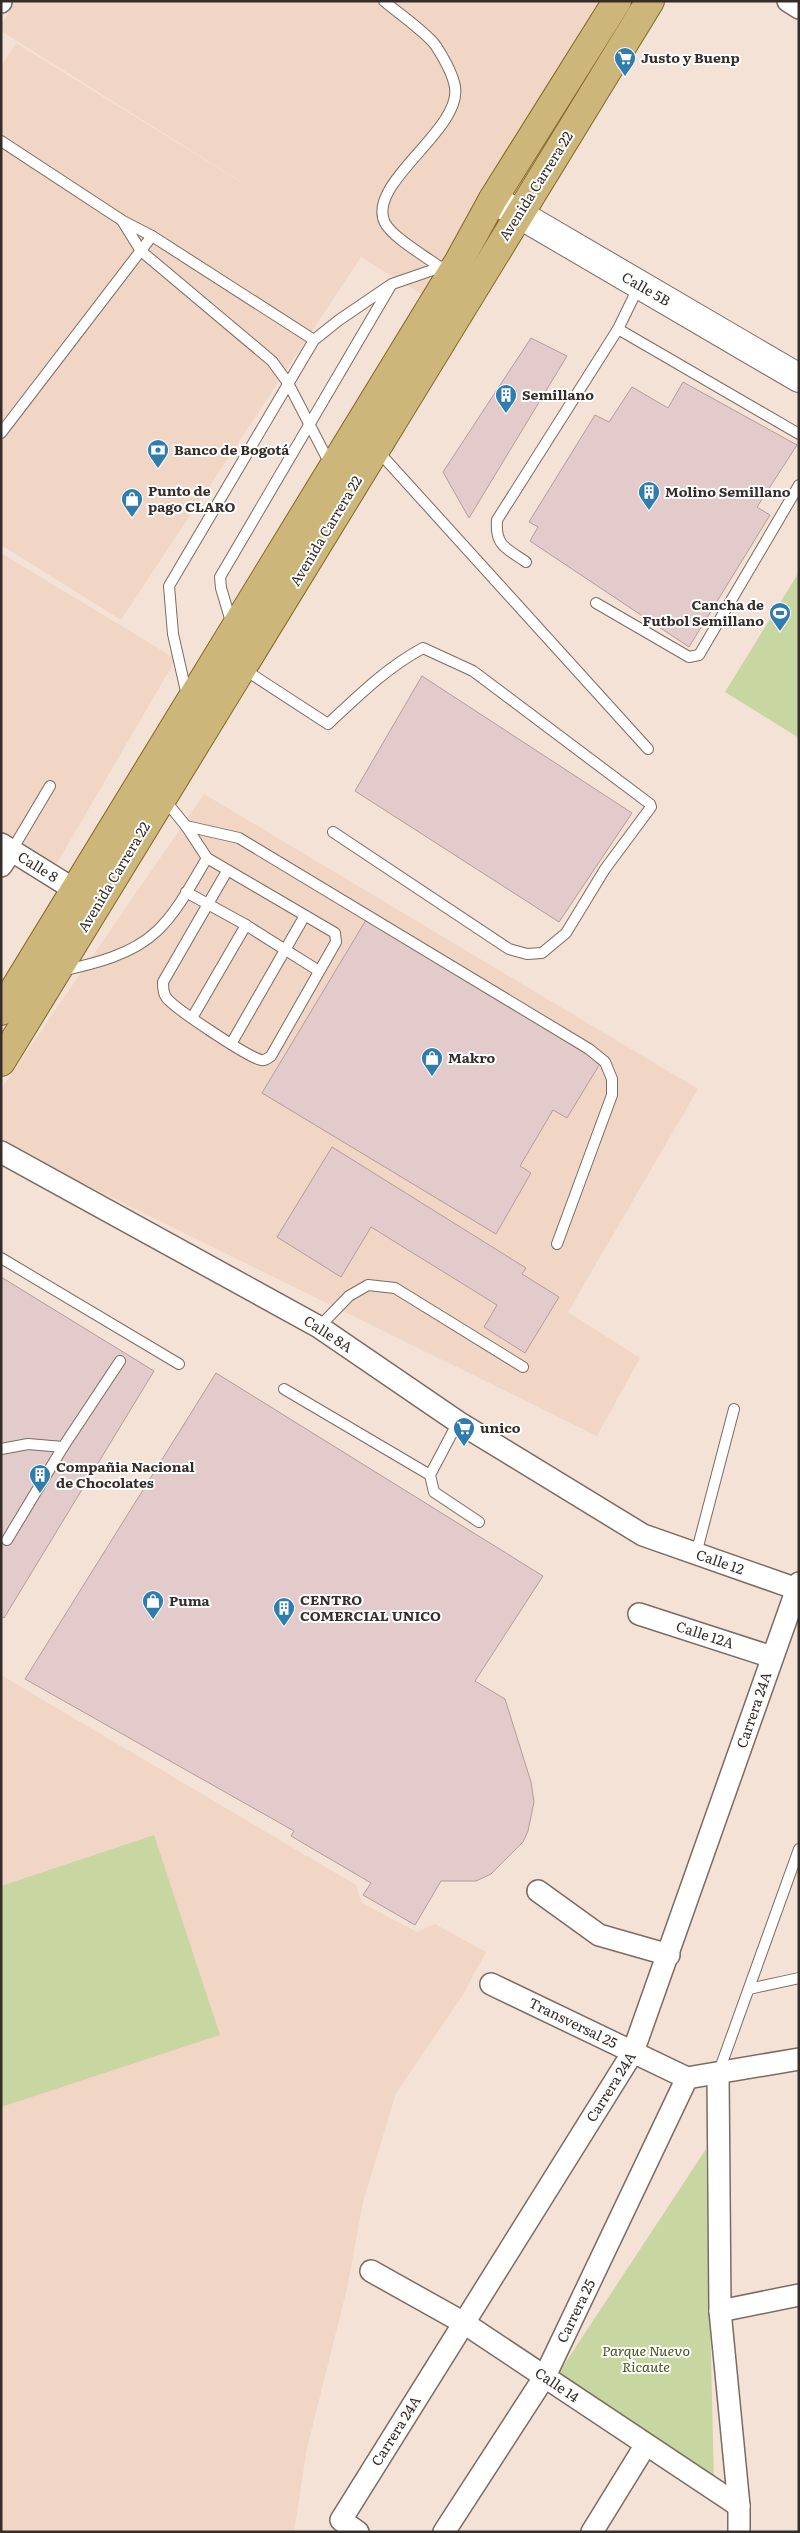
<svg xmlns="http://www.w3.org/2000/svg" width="800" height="2533" viewBox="0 0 800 2533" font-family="Literata,serif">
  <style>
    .built { fill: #f1d6c6 }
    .green { fill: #c8d7a2 }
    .building { fill: #e2cbca; stroke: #b39c9c }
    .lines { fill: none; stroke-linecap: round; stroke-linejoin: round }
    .lane-casing { stroke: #7c6b61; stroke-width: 12 }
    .street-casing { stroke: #7c6b61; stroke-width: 24 }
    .secondary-casing { stroke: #7c6b61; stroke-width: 30 }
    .primary-casing { stroke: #816723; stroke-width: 30 }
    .lane { stroke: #fff; stroke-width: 10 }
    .street { stroke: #fff; stroke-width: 21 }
    .secondary { stroke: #fff; stroke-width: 28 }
    .primary { stroke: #cdb679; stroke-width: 28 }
    .labels { text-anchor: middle; stroke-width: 4; stroke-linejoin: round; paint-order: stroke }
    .poi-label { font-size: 14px; font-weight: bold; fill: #342d29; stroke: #fff; text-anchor: start }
    .street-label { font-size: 14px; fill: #342d29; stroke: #fff }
    .park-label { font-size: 14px; font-style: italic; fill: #47531e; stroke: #fff }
  </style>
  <rect width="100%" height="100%" fill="#f5e2d6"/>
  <!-- built -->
  <g class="built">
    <polygon points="16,1 613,1 429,299 361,257 121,620 1,545 1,66 16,43 257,192 1,31 1,25"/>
    <polygon points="1,553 176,659 53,870 1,836"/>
    <polygon points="204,794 698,1089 568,1312 640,1358 597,1436 1,1143 1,1089"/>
    <polygon points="1,1675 356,1885 362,1903 417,1932 435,1924 486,1952 461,1998 396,2093 363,2202 347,2289 307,2448 294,2532 1,2532"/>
  </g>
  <!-- green -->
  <g class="green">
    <polygon points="799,572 799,738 725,692"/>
    <polygon points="154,1835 220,2035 1,2107 1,1886"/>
    <polygon points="706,2149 714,2481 556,2377"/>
  </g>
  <!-- building -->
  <g class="building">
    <polygon points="531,338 567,356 469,518 443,472"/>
    <polygon points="683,382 797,445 757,507 770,515 689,647 530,541 538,527 529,522 595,415 609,422 632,387 668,408"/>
    <polygon points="422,676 632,813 559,922 355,791"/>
    <polygon points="366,920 601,1062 567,1118 553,1110 520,1166 531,1173 496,1234 262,1093"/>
    <polygon points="332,1147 526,1268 522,1274 559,1297 525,1353 484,1327 497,1305 371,1227 341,1277 277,1237"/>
    <polygon points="1,1277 154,1371 4,1618 1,1616"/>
    <polygon points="216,1373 543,1576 475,1681 505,1699 531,1782 534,1802 528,1831 523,1842 491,1874 476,1881 441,1881 415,1925 363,1895 371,1883 291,1836 294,1831 25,1679"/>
  </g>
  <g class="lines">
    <!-- lane casing -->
    <g class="lane-casing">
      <g id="lane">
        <path d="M384,1C398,13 427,33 436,46C443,57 453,74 455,87C462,130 365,184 385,223C393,238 427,257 441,268"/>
        <polyline points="1,141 123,221 152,236 314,340"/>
        <polyline points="123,222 141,251 272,361 288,383 331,466"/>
        <polyline points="618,329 799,434"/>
        <polyline points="1,433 152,236"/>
        <polyline points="377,450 648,749"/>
        <path d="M526,562C506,548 495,546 497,520L618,329L639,286"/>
        <polyline points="596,603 689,657 699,655 799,485"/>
        <polyline points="232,625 221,588 220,577 390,287"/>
        <path d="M242,668L328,724C358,696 386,668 423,648L473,671L650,804L651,807L605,869L566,933L542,953L527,954L509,949L333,832"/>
        <polyline points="187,696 173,634 169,586 314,340 339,320 392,284 450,264"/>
        <path d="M164,799L186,826L207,858L335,933L336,942L271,1056C268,1058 265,1061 261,1060C248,1057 172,1007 166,997C163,993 163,987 163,982L227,871"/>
        <polyline points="186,826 239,838 589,1049 605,1062 612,1079 612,1095 557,1244"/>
        <polyline points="12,850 50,786"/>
        <polyline points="186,892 246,925 319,971"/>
        <path d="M61,971C93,964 132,955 157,931C178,911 192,883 207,858"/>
        <polyline points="192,1018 246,925"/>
        <polyline points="231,1044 304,917"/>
        <polyline points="1,1258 179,1364"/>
        <polyline points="319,1327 349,1296 368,1285 395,1288 523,1367"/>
        <polyline points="284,1389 430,1475"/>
        <polyline points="458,1422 430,1475 434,1492 479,1522"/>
        <polyline points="1,1449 28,1444 63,1447 120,1361"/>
        <polyline points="7,1540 63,1447"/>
        <polyline points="696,1554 734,1409"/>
        <polyline points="749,1989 799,1978"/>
        <polyline points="718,2074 799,1849"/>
      </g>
    </g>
    <!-- street casing -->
    <g class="street-casing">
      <g id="street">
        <polyline points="788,1 799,8"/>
        <polyline points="1,2 1,1"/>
        <polyline points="1,844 75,890"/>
        <polyline points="1,866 12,850"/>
        <polyline points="1,1152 319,1327 458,1422 643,1535 797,1589"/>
        <polyline points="639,1614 772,1657"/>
        <polyline points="538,1891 599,1935 669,1955"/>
        <polyline points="491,1984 687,2078 799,2059"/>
        <polyline points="718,2074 720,2311 739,2506 739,2532"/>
        <polyline points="371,2271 464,2323 739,2506"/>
        <polyline points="720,2311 799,2295"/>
        <polyline points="358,2532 341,2520 633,2052 799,1583"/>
        <polyline points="444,2532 545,2376 687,2078"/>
        <polyline points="592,2532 645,2446"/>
      </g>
    </g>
    <!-- secondary casing -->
    <g class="secondary-casing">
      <polyline id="secondary" points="493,199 799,378"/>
    </g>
    <!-- primary casing -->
    <g class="primary-casing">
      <g id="primary">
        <polyline points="1,1011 459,261 493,199 617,1"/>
        <polyline points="1,1062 650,1"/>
      </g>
    </g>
    <!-- lane -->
    <use href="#lane" class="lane"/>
    <!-- street -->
    <use href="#street" class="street"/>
    <!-- secondary -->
    <use href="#secondary" class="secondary"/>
    <!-- primary -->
    <use href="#primary" class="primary"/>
  </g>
  <!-- icons -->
  <defs>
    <g id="supermarket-pin" transform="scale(1.125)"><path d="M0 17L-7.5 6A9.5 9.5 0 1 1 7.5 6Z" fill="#2f7cae" stroke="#fff"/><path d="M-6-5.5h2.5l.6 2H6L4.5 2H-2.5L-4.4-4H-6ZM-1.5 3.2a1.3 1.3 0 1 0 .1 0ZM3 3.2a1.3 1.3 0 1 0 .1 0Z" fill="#fff"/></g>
    <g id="building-pin" transform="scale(1.125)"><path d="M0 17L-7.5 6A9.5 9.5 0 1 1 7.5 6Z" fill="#2f7cae" stroke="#fff"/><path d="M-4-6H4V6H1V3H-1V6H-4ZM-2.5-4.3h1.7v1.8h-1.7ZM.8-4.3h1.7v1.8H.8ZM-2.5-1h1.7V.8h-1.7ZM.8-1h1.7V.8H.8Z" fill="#fff"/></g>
    <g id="bank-pin" transform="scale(1.125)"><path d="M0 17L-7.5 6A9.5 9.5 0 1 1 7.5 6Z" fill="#2f7cae" stroke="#fff"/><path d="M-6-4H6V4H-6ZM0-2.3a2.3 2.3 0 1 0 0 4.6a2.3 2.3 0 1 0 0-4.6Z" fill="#fff"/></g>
    <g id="shop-pin" transform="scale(1.125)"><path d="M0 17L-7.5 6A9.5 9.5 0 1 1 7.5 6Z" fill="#2f7cae" stroke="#fff"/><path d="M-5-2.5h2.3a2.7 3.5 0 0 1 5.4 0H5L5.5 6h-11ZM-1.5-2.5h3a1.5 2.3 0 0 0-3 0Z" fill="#fff"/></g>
    <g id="stadium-pin" transform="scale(1.125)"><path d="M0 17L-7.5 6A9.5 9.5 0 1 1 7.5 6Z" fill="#2f7cae" stroke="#fff"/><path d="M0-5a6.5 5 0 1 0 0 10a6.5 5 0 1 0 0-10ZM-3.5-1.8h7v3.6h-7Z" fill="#fff"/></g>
  </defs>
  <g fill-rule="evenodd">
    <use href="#supermarket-pin" x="625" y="58"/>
    <use href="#building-pin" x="506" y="395"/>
    <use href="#bank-pin" x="158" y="450"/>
    <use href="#building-pin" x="649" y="492"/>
    <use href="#shop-pin" x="132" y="499"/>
    <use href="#stadium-pin" x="780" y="613"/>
    <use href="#shop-pin" x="432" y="1058"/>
    <use href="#supermarket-pin" x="464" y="1428"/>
    <use href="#building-pin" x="40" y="1475"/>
    <use href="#shop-pin" x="153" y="1601"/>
    <use href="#building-pin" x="284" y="1608"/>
  </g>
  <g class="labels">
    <!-- poi labels -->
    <g class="poi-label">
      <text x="641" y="63">Justo y Buenp</text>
      <text x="522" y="400">Semillano</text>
      <text x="174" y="455">Banco de Bogotá</text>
      <text x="148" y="496">Punto de<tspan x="148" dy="16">pago CLARO</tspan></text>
      <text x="665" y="497">Molino Semillano</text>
      <text x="764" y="610" text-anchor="end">Cancha de<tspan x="764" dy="16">Futbol Semillano</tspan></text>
      <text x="448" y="1063">Makro</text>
      <text x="480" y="1433">unico</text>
      <text x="56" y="1472">Compañia Nacional<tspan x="56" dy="16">de Chocolates</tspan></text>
      <text x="300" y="1605">CENTRO<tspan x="300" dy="16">COMERCIAL UNICO</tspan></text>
      <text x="169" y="1606">Puma</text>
    </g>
    <!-- street labels -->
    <g class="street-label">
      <text transform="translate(536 186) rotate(-58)" y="5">Avenida Carrera 22</text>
      <text transform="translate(646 289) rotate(30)" y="5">Calle 5B</text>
      <text transform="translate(326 531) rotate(-59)" y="5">Avenida Carrera 22</text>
      <text transform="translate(38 867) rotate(32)" y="5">Calle 8</text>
      <text transform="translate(114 877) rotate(-59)" y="5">Avenida Carrera 22</text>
      <text transform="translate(328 1334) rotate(33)" y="5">Calle 8A</text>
      <text transform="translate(720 1562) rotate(19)" y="5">Calle 12</text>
      <text transform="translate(705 1635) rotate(18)" y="5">Calle 12A</text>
      <text transform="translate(754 1710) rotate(-71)" y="5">Carrera 24A</text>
      <text transform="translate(573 2023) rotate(26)" y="5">Transversal 25</text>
      <text transform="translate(611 2087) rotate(-58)" y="5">Carrera 24A</text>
      <text transform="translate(576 2311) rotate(-64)" y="5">Carrera 25</text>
      <text transform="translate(557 2385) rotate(34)" y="5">Calle 14</text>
      <text transform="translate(396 2431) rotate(-58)" y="5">Carrera 24A</text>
    </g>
    <!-- park labels -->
    <g class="park-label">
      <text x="646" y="2356">Parque Nuevo<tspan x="646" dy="16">Ricaute</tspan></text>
    </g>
  </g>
  <!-- border -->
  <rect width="800" height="2533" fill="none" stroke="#342d29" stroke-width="5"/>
</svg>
